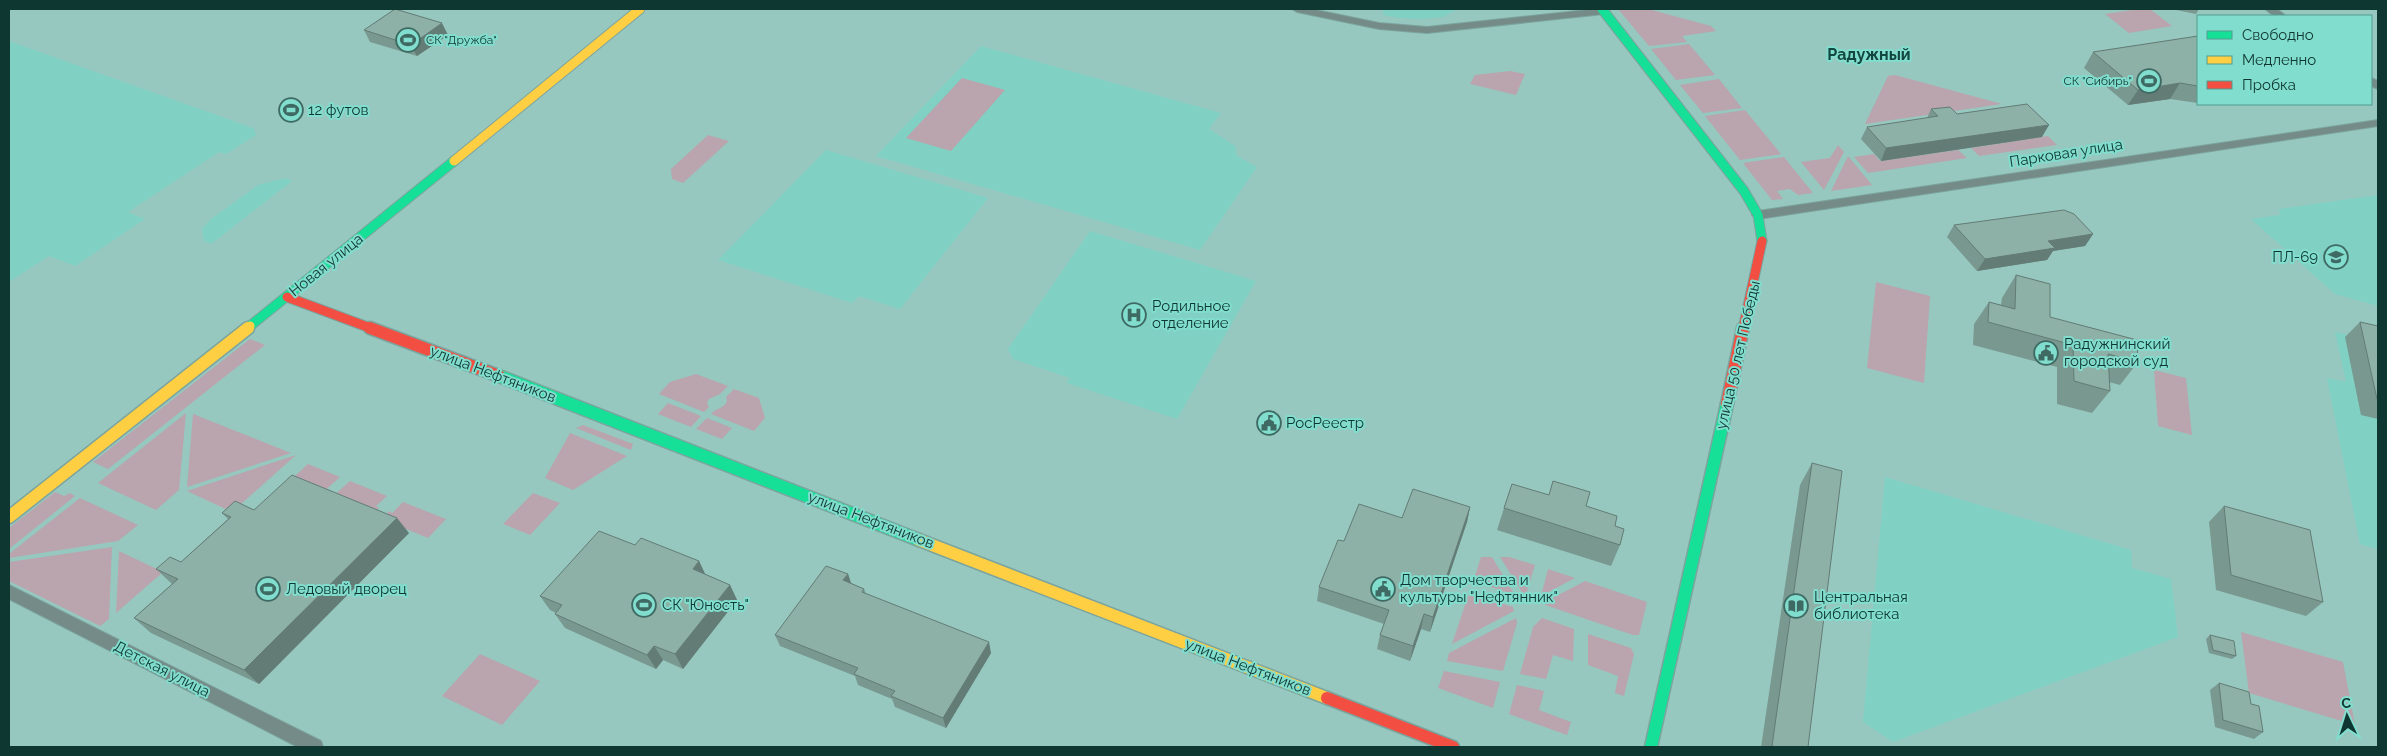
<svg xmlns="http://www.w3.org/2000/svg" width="2387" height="756" viewBox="0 0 2387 756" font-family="Raleway,sans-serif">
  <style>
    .built { fill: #80d0c3 }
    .green { fill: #baa4ad }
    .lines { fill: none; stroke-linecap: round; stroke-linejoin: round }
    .street-casing { stroke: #7ca49e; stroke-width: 2 }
    .fast-far1-casing { stroke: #7ca49e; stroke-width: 11 }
    .fast-casing { stroke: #7ca49e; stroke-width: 15 }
    .slow-far1-casing { stroke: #7ca49e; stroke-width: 11 }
    .slow-casing { stroke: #7ca49e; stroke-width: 15 }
    .jam-far1-casing { stroke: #7ca49e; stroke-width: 11 }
    .jam-casing { stroke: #7ca49e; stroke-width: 15 }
    .street { fill: #758b87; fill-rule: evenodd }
    .fast-far1 { stroke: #16e098; stroke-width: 9 }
    .fast { stroke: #16e098; stroke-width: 12 }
    .slow-far1 { stroke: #ffcf43; stroke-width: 9 }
    .slow { stroke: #ffcf43; stroke-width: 12 }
    .jam-far1 { stroke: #f24e42; stroke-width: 9 }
    .jam { stroke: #f24e42; stroke-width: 12 }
    .wall { fill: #799890 }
    .shaded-wall { fill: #637c75 }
    .building { fill: #8db1a7; stroke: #637c75 }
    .labels { text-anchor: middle; stroke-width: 4; stroke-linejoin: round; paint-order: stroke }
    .far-poi-label { font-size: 12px; fill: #0f3731; stroke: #81ddcd; text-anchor: start }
    .poi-label { font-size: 15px; fill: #0f3731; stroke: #81ddcd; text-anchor: start }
    .street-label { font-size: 15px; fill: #0f3731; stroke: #81ddcd }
    .far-district-label { font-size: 16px; font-weight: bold; fill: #13463e; stroke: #81ddcd }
  </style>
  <rect width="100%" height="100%" fill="#96c8c0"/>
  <!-- built -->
  <g class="built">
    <polygon points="1383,9 1458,9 1443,17 1421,19 1400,18 1383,15"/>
    <polygon points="9,41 253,128 256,135 226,154 219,152 128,212 145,219 75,266 49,256 9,282"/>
    <polygon points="981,46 1221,113 1209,129 1235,146 1237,156 1257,167 1200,250 876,156"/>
    <polygon points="826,150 988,198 900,309 859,296 852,303 718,260"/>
    <polygon points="286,178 292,181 211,244 204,241 202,229 211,219 258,185"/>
    <polygon points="2378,195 2378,306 2335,294 2251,219 2280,215 2279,209"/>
    <polygon points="1090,231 1256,281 1177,419 1067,383 1070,378 1013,359 1008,349"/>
    <polygon points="2335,332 2378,342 2378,549 2360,544 2327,378 2346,382"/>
    <polygon points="1885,477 2131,550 2132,568 2171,579 2178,637 1893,742 1863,722"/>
  </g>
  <!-- green -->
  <g class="green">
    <polygon points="1618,9 1648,9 1711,26 1716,31 1682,36 1687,42 1649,46"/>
    <polygon points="2139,9 2150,9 2172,26 2129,33 2105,14"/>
    <polygon points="1689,44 1715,75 1676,80 1651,49"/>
    <polygon points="1510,71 1525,74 1516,95 1470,84 1475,75"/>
    <polygon points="1895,75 2002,104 1865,124 1888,76"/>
    <polygon points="962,78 1005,90 951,151 906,138"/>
    <polygon points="1719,79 1742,108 1703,113 1680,85"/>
    <polygon points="1745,110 1781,154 1740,160 1705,116"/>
    <polygon points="708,135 729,141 683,183 672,179 671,169"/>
    <polygon points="2048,136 2057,145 1979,156 1971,148"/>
    <polygon points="1838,145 1844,152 1824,190 1801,162 1830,158"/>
    <polygon points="1958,150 1967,158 1868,173 1854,157 1874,154 1880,161"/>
    <polygon points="1848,156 1872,185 1831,191"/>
    <polygon points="1784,157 1813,193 1798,195 1790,189 1777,191 1783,199 1772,200 1743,163"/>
    <polygon points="1876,282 1930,296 1924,383 1867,368"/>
    <polygon points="250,339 265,345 108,469 93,462"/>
    <polygon points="2154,370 2186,378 2192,435 2158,426"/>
    <polygon points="696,374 728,386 720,394 709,399 707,403 709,407 704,412 659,394 670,382"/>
    <path d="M734,389L759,398L765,418L754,431L711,414C716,408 724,409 727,401L726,397Z"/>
    <polygon points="668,403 701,416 691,427 658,414"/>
    <polygon points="186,413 179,490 156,510 98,483"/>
    <polygon points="193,414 291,453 187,487"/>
    <polygon points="707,418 732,428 722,439 696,429"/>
    <polygon points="583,425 633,444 631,450 576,428"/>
    <polygon points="570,433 627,456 573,490 545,478"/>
    <polygon points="296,455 232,512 187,491"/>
    <polygon points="308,464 340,477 321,494 251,516"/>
    <polygon points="350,481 387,496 376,506 379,508 372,515 331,498"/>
    <polygon points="55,492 64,496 70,493 75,496 9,549 9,528"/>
    <polygon points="533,493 560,503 530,535 503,524"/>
    <polygon points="80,498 138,525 118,541 9,558 9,554"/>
    <polygon points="403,502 446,519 428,538 382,519 389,511 392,513"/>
    <polygon points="112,547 109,619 100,626 9,581 9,562"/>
    <polygon points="119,551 163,572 116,613"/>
    <polygon points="1481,557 1492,557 1513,592 1512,594 1479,583 1475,576"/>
    <polygon points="1500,557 1509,557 1535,565 1526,594 1522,592"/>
    <polygon points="1548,569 1575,578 1541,596"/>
    <polygon points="1585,581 1647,602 1639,635 1633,635 1545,605 1545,602"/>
    <polygon points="1475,595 1513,607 1514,611 1452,644 1468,596"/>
    <polygon points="1516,618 1517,623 1503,671 1447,661 1449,653"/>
    <polygon points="1542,618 1574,629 1573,661 1553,655 1546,679 1520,674 1533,627"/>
    <polygon points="2241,632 2343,662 2355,725 2249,693"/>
    <polygon points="1588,634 1631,648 1634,654 1624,696 1615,693 1618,676 1588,665"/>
    <polygon points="480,654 540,681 502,725 442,696"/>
    <polygon points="1444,671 1500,682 1493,708 1438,688"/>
    <polygon points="1517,685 1544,691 1539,710 1571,722 1567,735 1509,714"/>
  </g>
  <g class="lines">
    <!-- street casing -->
    <g class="street-casing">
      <g id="street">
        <polygon points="1292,9 1311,9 1379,23 1427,27 1596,9 1607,9 1609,11 1604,14 1427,33 1379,29 1297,12"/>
        <polygon points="2265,9 2277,9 2286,16 2274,16"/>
        <polygon points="2371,78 2378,81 2378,89 2371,86"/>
        <polygon points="2378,120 2378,126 1758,219 1752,215 1758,211"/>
        <polygon points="9,585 321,741 323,747 298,747 9,599"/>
      </g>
    </g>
    <!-- fast-far1 casing -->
    <g class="fast-far1-casing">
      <g id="fast-far1">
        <polyline points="1602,9 1744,191 1758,215 1762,241"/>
        <polyline points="250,326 454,161"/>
      </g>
    </g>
    <!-- fast casing -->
    <g class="fast-casing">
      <g id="fast">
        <polyline points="499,376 919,540"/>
        <polyline points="1651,747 1727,404"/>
      </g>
    </g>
    <!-- slow-far1 casing -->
    <g class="slow-far1-casing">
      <g id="slow-far1">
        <polyline points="454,161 640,9"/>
        <polyline points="246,329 250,326"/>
      </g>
    </g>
    <!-- slow casing -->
    <g class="slow-casing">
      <g id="slow">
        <polyline points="9,517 248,328"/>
        <polyline points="919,540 1327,698"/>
      </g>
    </g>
    <!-- jam-far1 casing -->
    <g class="jam-far1-casing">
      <g id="jam-far1">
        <polyline points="287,297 373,329"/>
        <polyline points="1743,329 1762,241"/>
      </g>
    </g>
    <!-- jam casing -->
    <g class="jam-casing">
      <g id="jam">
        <polyline points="370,328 499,376"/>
        <polyline points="1727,404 1743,328"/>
        <polyline points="1327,698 1453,747"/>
      </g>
    </g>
    <!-- street -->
    <use href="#street" class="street"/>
    <!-- fast-far1 -->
    <use href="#fast-far1" class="fast-far1"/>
    <!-- fast -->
    <use href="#fast" class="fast"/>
    <!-- slow-far1 -->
    <use href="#slow-far1" class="slow-far1"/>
    <!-- slow -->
    <use href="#slow" class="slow"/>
    <!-- jam-far1 -->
    <use href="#jam-far1" class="jam-far1"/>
    <!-- jam -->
    <use href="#jam" class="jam"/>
  </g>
  <!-- wall -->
  <g class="wall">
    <polygon points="2171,9 2199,9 2196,14"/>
    <polygon points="364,30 448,35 417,56 370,42"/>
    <polygon points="2198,36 2198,103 2170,99 2128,105 2084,68 2093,52"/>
    <polygon points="1931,109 1957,114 2042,137 1881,161 1861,139 1867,127 1927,118"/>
    <polygon points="1954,225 2093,234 2085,246 2053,251 2047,260 1977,271 1947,237"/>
    <polygon points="2016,275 2050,317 2138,362 2120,385 2109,382 2110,391 2092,413 2057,404 2057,367 1973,345 1974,324 1989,302 2001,305 2002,298"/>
    <polygon points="2360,322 2378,326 2378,419 2361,415 2345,337"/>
    <polygon points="1812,463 1808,747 1761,747 1800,485"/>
    <polygon points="1553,481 1586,506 1615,526 1620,545 1611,566 1497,530 1504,508 1549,495"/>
    <polygon points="2224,506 2323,602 2306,616 2216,590 2209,522"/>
    <polygon points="1470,507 1467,522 1430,632 1421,629 1410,661 1377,649 1380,635 1384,624 1317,601 1319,587 1402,518"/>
    <polygon points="254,510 409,533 259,684 151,633 134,618 172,584 156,569 181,562 228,519 222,513"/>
    <polygon points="635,545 699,561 705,574 730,585 737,600 683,669 663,660 656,669 565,628 555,614 556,613 550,610 540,596"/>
    <polygon points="848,574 851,583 864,589 866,594 991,653 946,728 895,707 892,699 858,685 855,676 780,646 775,635"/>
    <polygon points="2210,635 2236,656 2232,659 2209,653 2206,639"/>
    <polygon points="2219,683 2251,704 2263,732 2254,739 2215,727 2210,690"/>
  </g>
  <!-- shaded-wall -->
  <g class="shaded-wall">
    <polygon points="442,23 448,35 417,56 411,45"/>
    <polygon points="2180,83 2170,99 2128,105 2138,90"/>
    <polygon points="2049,125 2042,137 1881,161 1886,148"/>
    <polygon points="2093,234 2085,246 2053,251 2047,260 1977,271 1985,259 2048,241"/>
    <polygon points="1470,507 1467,522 1430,632 1433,617"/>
    <polygon points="397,518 409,533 259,684 244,670"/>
    <polygon points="699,561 706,576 693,569"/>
    <polygon points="848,574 852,586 843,580"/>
    <polygon points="730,585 737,600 683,669 675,654"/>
    <polygon points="1424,614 1421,629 1410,661 1413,646"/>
    <polygon points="989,642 991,653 946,728 943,718"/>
    <polygon points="654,646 663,660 656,669 647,655"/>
  </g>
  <!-- building -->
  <g class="building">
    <polygon points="395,9 442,23 411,45 364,30"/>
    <polygon points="2198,36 2198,86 2180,83 2138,90 2093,52"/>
    <polygon points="2027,104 2049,125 1886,148 1867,127 1938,116 1931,109 1950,107 1957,114"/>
    <polygon points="2064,210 2074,214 2093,234 2048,241 2055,248 1985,259 1954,225"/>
    <polygon points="2016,275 2050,284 2050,317 2137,340 2138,362 2108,354 2110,391 2074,381 2073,345 1988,322 1989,302 2015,309"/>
    <polygon points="2360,322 2378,326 2378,399 2377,399"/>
    <polygon points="1812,463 1842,471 1808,747 1776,747 1772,746"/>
    <polygon points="292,475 397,518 244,670 134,618 178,579 156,569 170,557 181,562 231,517 222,513 235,501 254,510"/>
    <polygon points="1553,481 1590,492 1586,506 1617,516 1615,526 1624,529 1620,545 1504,508 1512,484 1549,495"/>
    <polygon points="1413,489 1470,507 1433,617 1424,614 1413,646 1380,635 1389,610 1319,587 1338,540 1344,541 1359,504 1402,518"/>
    <polygon points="2224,506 2310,530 2323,602 2231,575"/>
    <polygon points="599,531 635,545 641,538 699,561 693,569 730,585 675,654 654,646 647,655 555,614 562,605 540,596"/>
    <polygon points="826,566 848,574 843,580 864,589 862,592 989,642 943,718 891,696 895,691 854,674 858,668 775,635"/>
    <polygon points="2210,635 2234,641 2236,656 2213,650"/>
    <polygon points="2219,683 2249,692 2251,704 2259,706 2263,732 2223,720"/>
  </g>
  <!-- icons -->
  <defs>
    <g id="stadium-ring" transform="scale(1.25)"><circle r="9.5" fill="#81ddcd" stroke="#3e6a63" stroke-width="1.5"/><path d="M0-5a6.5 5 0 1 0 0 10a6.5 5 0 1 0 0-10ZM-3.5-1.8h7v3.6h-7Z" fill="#3e6a63"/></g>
    <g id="university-ring" transform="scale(1.25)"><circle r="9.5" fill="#81ddcd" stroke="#3e6a63" stroke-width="1.5"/><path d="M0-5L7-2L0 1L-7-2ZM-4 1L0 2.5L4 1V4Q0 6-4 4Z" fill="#3e6a63"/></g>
    <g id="hospital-ring" transform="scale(1.25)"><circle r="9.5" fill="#81ddcd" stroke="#3e6a63" stroke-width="1.5"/><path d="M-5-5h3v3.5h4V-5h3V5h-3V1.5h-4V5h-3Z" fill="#3e6a63"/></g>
    <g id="civic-ring" transform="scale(1.25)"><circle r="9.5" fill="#81ddcd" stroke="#3e6a63" stroke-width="1.5"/><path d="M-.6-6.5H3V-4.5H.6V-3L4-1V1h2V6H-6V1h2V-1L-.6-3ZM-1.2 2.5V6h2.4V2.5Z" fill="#3e6a63"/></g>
    <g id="library-ring" transform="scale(1.25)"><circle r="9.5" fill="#81ddcd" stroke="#3e6a63" stroke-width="1.5"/><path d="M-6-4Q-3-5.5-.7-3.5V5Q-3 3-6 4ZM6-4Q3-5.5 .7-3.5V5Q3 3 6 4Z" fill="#3e6a63"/></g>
  </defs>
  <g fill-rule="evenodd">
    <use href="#stadium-ring" x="408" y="40"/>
    <use href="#stadium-ring" x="2149" y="81"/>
    <use href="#stadium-ring" x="291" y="110"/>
    <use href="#university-ring" x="2336" y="257"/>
    <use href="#hospital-ring" x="1134" y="315"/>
    <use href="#civic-ring" x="2046" y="353"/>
    <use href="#civic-ring" x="1269" y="423"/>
    <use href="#stadium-ring" x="268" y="589"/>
    <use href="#civic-ring" x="1383" y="589"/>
    <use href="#stadium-ring" x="644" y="605"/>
    <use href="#library-ring" x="1796" y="606"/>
  </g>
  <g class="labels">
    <!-- far-poi labels -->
    <g class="far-poi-label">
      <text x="426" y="44">СК "Дружба"</text>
      <text x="2132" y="85" text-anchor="end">СК "Сибирь"</text>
    </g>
    <!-- poi labels -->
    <g class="poi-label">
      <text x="308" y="115">12 футов</text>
      <text x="2318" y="262" text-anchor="end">ПЛ-69</text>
      <text x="1152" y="311">Родильное<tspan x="1152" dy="17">отделение</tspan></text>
      <text x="2064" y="349">Радужнинский<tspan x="2064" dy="17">городской суд</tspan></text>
      <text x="1286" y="428">РосРеестр</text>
      <text x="1400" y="585">Дом творчества и<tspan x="1400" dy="17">культуры "Нефтянник"</tspan></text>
      <text x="286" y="594">Ледовый дворец</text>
      <text x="1814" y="602">Центральная<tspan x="1814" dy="17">библиотека</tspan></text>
      <text x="662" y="610">СК "Юность"</text>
    </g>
    <!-- street labels -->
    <g class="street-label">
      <text transform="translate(2066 153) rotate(-9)" y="5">Парковая улица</text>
      <text transform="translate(326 265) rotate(-39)" y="5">Новая улица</text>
      <text transform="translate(1738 355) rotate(-77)" y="5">улица 50 лет Победы</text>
      <text transform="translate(493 374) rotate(21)" y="5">улица Нефтяников</text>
      <text transform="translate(871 520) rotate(21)" y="5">улица Нефтяников</text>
      <text transform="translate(1248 667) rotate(21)" y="5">улица Нефтяников</text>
      <text transform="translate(162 669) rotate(27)" y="5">Детская улица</text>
    </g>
    <!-- far-district labels -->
    <g class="far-district-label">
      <text x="1869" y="60">Радужный</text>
    </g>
  </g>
  <!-- border -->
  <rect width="2387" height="756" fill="none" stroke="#0f3731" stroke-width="20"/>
  <!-- legend -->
  <rect x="2197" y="15" width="175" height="90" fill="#81ddcd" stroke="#539b8f"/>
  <rect x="2207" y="31" width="25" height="8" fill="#16e098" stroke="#539b8f"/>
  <text x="2242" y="40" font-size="15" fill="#0f3731">Свободно</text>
  <rect x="2207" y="56" width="25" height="8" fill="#ffcf43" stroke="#539b8f"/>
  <text x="2242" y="65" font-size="15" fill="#0f3731">Медленно</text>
  <rect x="2207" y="81" width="25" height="8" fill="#f24e42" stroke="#539b8f"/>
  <text x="2242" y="90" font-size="15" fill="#0f3731">Пробка</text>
  <!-- north arrow -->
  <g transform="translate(2347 716) rotate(356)" stroke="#81ddcd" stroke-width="4" paint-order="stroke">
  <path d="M0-4L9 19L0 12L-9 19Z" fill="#0f3731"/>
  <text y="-8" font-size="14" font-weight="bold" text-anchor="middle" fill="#0f3731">С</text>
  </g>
</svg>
